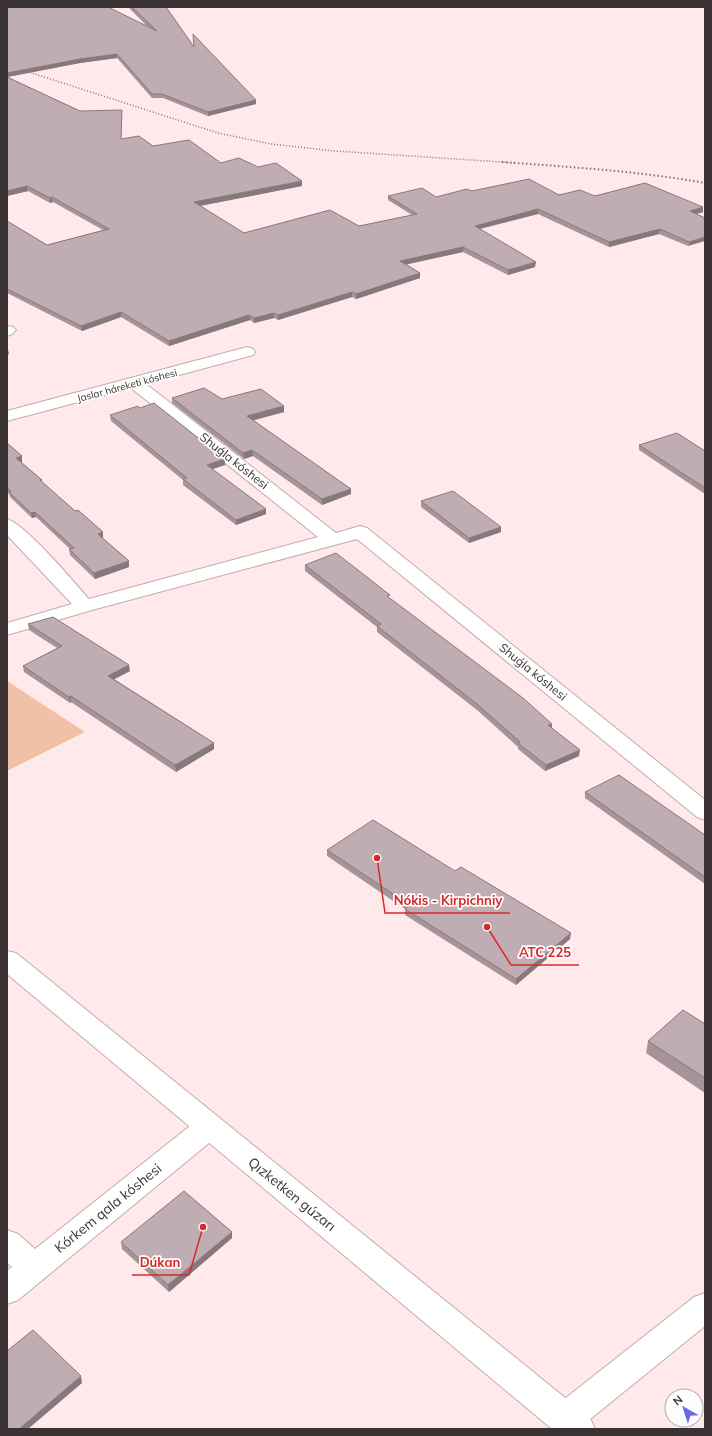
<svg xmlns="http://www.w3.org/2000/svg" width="712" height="1436" viewBox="0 0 712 1436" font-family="Mulish,sans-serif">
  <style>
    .green { fill: #f0c1a7 }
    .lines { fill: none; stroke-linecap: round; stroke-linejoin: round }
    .street-casing { stroke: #c1acae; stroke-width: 2 }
    .secondary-casing { stroke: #c1acae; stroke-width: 2 }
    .street { fill: #fff; fill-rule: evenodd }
    .secondary { fill: #fff; fill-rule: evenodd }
    .rail-far1 { stroke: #847677; stroke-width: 1.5; stroke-dasharray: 1 2; stroke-linecap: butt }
    .rail { stroke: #847677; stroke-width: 2; stroke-dasharray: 1.5 2.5; stroke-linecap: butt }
    .wall { fill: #a5959b }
    .shaded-wall { fill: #86797e }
    .building { fill: #c0adb4; stroke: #86797e }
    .labels { text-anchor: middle; stroke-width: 3.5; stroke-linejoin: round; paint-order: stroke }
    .far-street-label { font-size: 10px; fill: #3b3233; stroke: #fdfdfd }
    .street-label { font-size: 12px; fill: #3b3233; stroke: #fdfdfd }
    .near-street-label { font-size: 14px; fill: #3b3233; stroke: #fdfdfd }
    .leader { fill: none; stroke: #d62828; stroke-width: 1.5 }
    .callout-dot { fill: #d62828; stroke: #fdfdfd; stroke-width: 1.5 }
    .callout-label { font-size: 13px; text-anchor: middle; font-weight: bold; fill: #d62828; stroke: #fdfdfd; stroke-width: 3.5; stroke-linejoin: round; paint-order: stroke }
  </style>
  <rect width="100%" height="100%" fill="#ffe9eb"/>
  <!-- green -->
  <polygon class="green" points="7,681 85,732 7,771"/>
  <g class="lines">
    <!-- street casing -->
    <g class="street-casing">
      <g id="street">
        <polygon points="7,326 13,327 16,330 12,334 7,336"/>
        <path d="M247,347L253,349L255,352L253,355L146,384L336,533L360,526L367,528L705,800V820L697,817L357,539L92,610L7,635V623L72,604L7,535V519C25,524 74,582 89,599L318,537L131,388L7,421V411Z"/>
        <polygon points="210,1115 220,1118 224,1126 220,1134 18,1300 7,1304 7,1271 12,1267 7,1263 7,1230 18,1234 35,1249 200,1118"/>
        <polygon points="705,1293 705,1326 578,1429 552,1429 548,1419 553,1408 694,1297"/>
      </g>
    </g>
    <!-- secondary casing -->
    <g class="secondary-casing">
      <polygon id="secondary" points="7,951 16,953 590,1418 595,1429 552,1429 7,974"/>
    </g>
    <!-- street -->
    <use href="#street" class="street"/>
    <!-- secondary -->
    <use href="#secondary" class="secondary"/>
    <!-- rail-far1 -->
    <polyline class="rail-far1" points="7,65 218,133 271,144 335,151 516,163"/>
    <!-- rail -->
    <path class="rail" d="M502,162C570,167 638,171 705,183"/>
  </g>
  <!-- wall -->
  <g class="wall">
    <polygon points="7,7 149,28 128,7 166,7 194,47 256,100 256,104 208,116 163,98 152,98 117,58 80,63 7,77"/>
    <polygon points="7,77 80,111 122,114 121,139 153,146 221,163 302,186 200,206 244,233 359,226 412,215 388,200 388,196 436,197 472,191 595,196 703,212 696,214 688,246 659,234 609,247 538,214 480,229 535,267 508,275 463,252 406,264 420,273 420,278 356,299 352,297 278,320 274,318 254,323 250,320 169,346 121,317 82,331 7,293 7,221 47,245 103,230 53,202 50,203 28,191 7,196"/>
    <polygon points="172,398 222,399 284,406 284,412 253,420 351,489 351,494 322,505 253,456 244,459 172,403"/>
    <polygon points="110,415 225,459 225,465 212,469 266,509 266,514 236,525 183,485 183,480 111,421"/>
    <polygon points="7,443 22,456 22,462 21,462 42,480 42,482 75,511 103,532 103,538 102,538 129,561 129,567 95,579 70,555 69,549 70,549 36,517 32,518 10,497 9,494 7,492"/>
    <polygon points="639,445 705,451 705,494 639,450"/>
    <polygon points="421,501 501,527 501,532 469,543 421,507"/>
    <polygon points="305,565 390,599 552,728 579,756 545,771 518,749 518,747 477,710 377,632 377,627 305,571"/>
    <polygon points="28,624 130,671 114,679 214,743 214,749 176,772 71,702 70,703 24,672 23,666 57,648 29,630"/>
    <polygon points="585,792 705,835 705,884 585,798"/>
    <polygon points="327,850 455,871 570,939 516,985 405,915 405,909 327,856"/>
    <polygon points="705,1024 705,1093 646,1053 648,1041"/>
    <polygon points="232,1238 169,1292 122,1249 121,1242"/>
  </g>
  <!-- shaded-wall -->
  <g class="shaded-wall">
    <polygon points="117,54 117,58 80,63 7,77 7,73 80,59"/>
    <polygon points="256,100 256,104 208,116 208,112"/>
    <polygon points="302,181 302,186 194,207 194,202"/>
    <polygon points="27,186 28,191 7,196 7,191"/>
    <polygon points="52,197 53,202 50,203 50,198"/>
    <polygon points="703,207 703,212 690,216 690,211"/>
    <polygon points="538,209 538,214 475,230 475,226"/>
    <polygon points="660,229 659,234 609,247 609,242"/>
    <polygon points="705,237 705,241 688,246 689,242"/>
    <polygon points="463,247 463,252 400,266 400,261"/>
    <polygon points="536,262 535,267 508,275 508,270"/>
    <polygon points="420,273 420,278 356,299 356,294"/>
    <polygon points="352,292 352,297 278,320 278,315"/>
    <polygon points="121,312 121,317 82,331 81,326"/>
    <polygon points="274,313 274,318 254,323 254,318"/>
    <polygon points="249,315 250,320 169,346 169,341"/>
    <polygon points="8,349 9,354 7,355 7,350"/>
    <polygon points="284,406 284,412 248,422 247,416"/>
    <polygon points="252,450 253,456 244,459 243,453"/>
    <polygon points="22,456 22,462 17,464 16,458"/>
    <polygon points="225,459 225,465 207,471 207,465"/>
    <polygon points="351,489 351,494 322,505 322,499"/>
    <polygon points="266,509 266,514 236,525 236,520"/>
    <polygon points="35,512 36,517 32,518 31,513"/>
    <polygon points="501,527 501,532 469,543 469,538"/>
    <polygon points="103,532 103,538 98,539 98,534"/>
    <polygon points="129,561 129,567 95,579 94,573"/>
    <polygon points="129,665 130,671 109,682 108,676"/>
    <polygon points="71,696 71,702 70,703 69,697"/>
    <polygon points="552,724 552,730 548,725"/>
    <polygon points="214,743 214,749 176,772 175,765"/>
    <polygon points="580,750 579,756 545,771 546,765"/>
    <polygon points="571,933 570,939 516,985 516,979"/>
    <polygon points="232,1232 232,1238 169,1292 168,1285"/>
    <polygon points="81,1376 82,1383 28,1429 19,1429"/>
  </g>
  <!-- building -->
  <g class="building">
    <polygon points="7,7 108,7 157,31 132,7 166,7 194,47 193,34 256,100 208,112 162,94 152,94 117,54 80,59 7,73"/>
    <polygon points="7,77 80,111 122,110 121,139 139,136 153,146 189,140 221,163 239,158 258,167 276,163 302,181 194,202 244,233 330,210 359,226 417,214 388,196 422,188 436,197 467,189 472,191 529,179 559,195 580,190 595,196 645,183 703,207 690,211 705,218 705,237 689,242 660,229 609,242 538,209 475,226 536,262 508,270 463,247 400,261 420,273 356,294 352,292 278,315 274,313 254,318 249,315 169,341 121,312 81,326 7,289 7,221 47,245 109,229 52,197 50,198 27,186 7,191"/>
    <polygon points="204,388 222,399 261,389 284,406 247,416 351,489 322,499 252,450 243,453 172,398"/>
    <polygon points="154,403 225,459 207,465 266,509 236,520 183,479 187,478 110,415 138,406 140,408"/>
    <polygon points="677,433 705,451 705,488 639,445"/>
    <polygon points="7,443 22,456 16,458 42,480 40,480 75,511 78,510 103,532 98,534 129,561 94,573 69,549 74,548 35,512 31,513 9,492 11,491 7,488"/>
    <polygon points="453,491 501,527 469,538 421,501"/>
    <polygon points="336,553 390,595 387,596 523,698 552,724 548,725 580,750 546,765 518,743 520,742 477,704 377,626 381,624 305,565"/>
    <polygon points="53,617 129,665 108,676 214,743 175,765 71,696 69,697 23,666 62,646 28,624"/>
    <polygon points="619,775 705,835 705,877 585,792"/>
    <polygon points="373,820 455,871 461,867 571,933 516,979 405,909 410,905 327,850"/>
    <polygon points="683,1010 705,1024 705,1078 648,1041"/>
    <polygon points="184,1191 232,1232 168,1285 121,1242"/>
    <polygon points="33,1330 81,1376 19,1429 7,1429 7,1351"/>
  </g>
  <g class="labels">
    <!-- far-street labels -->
    <g class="far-street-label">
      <text transform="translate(127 385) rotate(-15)" y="4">Jaslar háreketi kóshesi</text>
    </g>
    <!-- street labels -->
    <g class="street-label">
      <text transform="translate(234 461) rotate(38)" y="4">Shuǵla kóshesi</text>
      <text transform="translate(533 672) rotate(39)" y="4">Shuǵla kóshesi</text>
    </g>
    <!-- near-street labels -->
    <g class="near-street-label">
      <text transform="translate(292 1194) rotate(39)" y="5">Qızketken gúzarı</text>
      <text transform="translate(108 1208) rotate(-39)" y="5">Kórkem qala kóshesi</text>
    </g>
  </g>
  <!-- callouts -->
  <path class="leader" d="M377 858L385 913H510M487 927L511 965H579M203 1227L189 1275H132"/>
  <g class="callout-dot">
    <circle cx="377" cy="858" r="4"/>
    <circle cx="487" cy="927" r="4"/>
    <circle cx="203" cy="1227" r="4"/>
  </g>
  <g class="callout-label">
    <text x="448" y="905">Nókis - Kirpichniy</text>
    <text x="545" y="957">АТС 225</text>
    <text x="160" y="1267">Dúkan</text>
  </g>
  <!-- border -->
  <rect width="712" height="1436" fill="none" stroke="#3b3233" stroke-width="16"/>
  <!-- north arrow -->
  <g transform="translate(684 1408) rotate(321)"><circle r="19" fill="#fdfdfd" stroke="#afacac"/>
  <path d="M0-3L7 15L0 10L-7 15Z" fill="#696ae3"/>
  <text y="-6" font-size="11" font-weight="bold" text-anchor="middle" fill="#3b3233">N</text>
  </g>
</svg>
